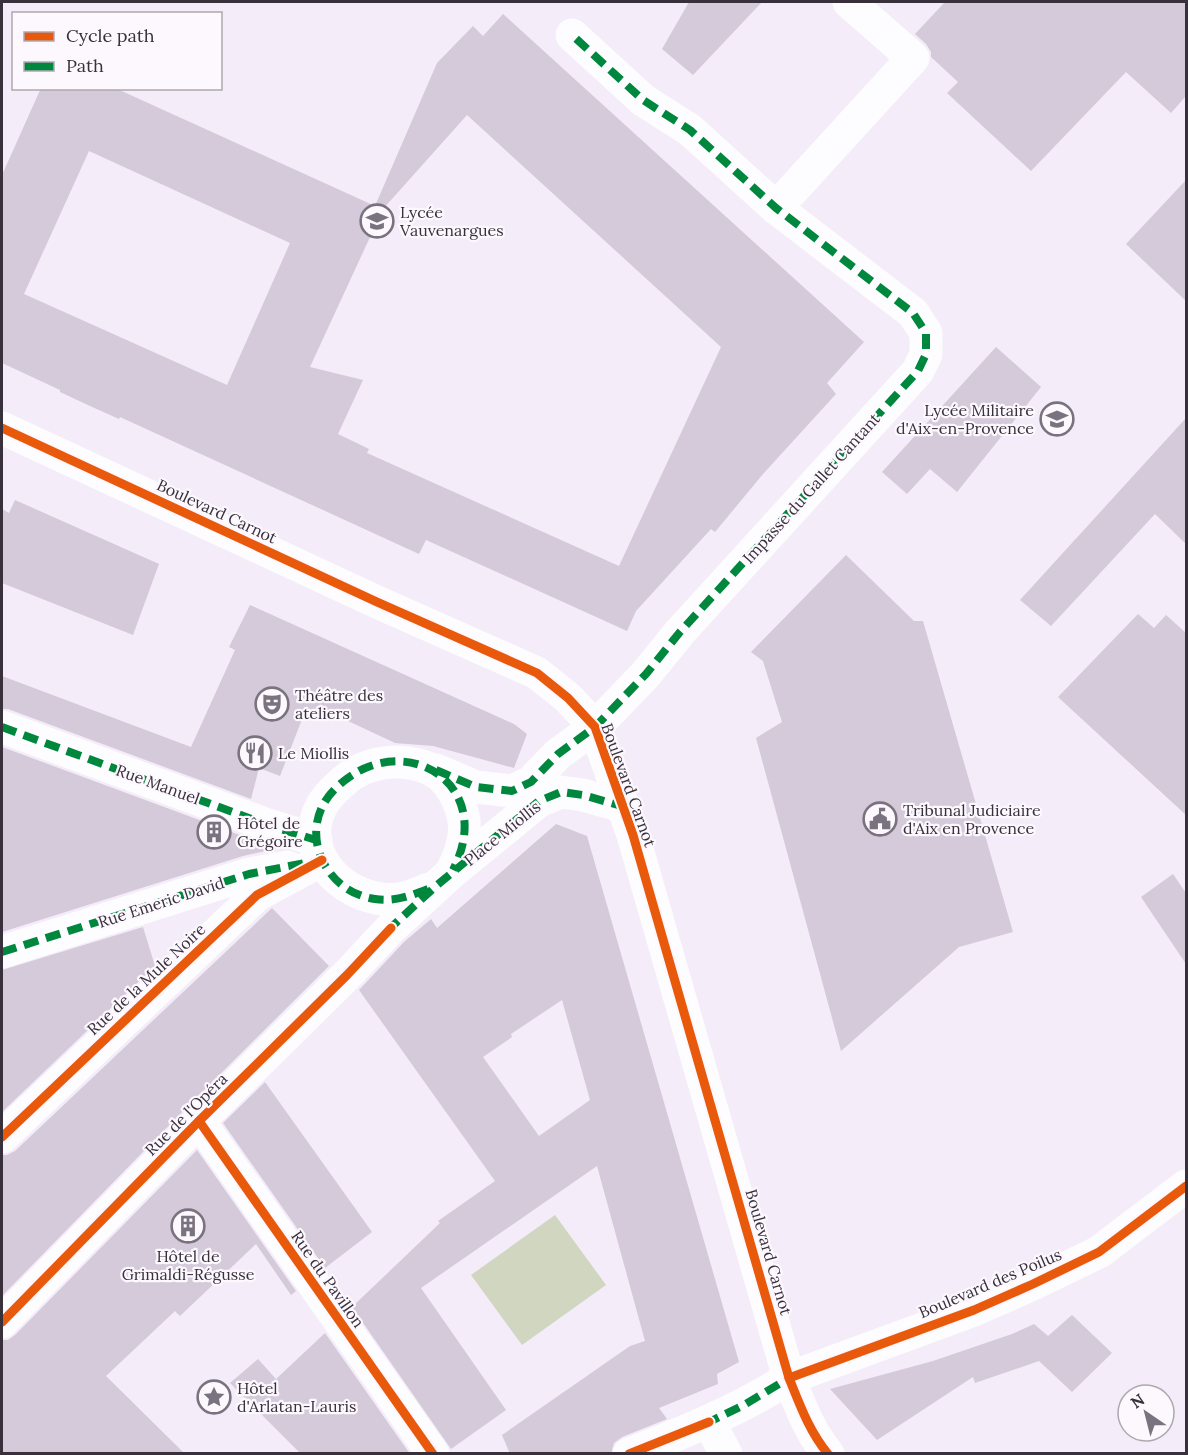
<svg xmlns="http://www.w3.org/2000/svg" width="1188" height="1455" viewBox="0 0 1188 1455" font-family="Lora,serif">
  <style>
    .green { fill: #d0d6bf }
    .building { fill: #d4cada; fill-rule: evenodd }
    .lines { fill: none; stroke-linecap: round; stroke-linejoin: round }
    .street { stroke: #fdfcfe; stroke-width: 33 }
    .secondary { stroke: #fdfcfe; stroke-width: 33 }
    .primary { stroke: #fdfcfe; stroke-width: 33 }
    .quiet { stroke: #00873e; stroke-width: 8; stroke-dasharray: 15 8; stroke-linecap: butt }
    .cycleway-casing { stroke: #fcf8fe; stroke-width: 13 }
    .cycleway { stroke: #e8590c; stroke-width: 9 }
    .labels { text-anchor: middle; stroke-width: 4.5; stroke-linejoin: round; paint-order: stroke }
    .poi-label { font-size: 16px; fill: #38313c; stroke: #fcf8fe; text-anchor: start }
    .street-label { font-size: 16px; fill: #38313c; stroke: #fcf8fe }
  </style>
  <rect width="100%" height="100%" fill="#f4ecf8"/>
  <!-- green -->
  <polygon class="green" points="555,1215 606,1285 522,1345 471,1275"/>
  <!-- building -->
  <g class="building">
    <polygon points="689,2 762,2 693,75 662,49"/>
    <polygon points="945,2 1186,2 1186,96 1171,113 1126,72 1031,171 947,93 958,82 931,57 931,52 926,44 915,34"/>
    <path d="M503,14L864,342L827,383L836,394L763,474L715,532L711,529L636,611L627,631L426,540L419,554L120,417L119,419L90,406L60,392V390L2,363V175L41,88H115L375,206L437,63L473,26L483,36ZM467,115L721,347L619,566L367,453L369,449L338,434L363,380L310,367L383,209ZM89,151L290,243L227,385L24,294Z"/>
    <polygon points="1186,180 1186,301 1126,244"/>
    <polygon points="996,347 1041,387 957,492 930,469 907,494 882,472"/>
    <polygon points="1186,418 1186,544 1155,514 1051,626 1020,600"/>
    <polygon points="15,500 159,564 133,635 2,583 2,509 9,513"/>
    <polygon points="846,555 914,621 923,621 1013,932 959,947 841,1051 756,738 782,722 763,661 751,652"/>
    <polygon points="250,605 514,724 527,734 514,768 433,746 395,743 348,721 306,709 280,776 259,768 251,799 8,709 2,709 2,676 191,747 235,650 229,647"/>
    <polygon points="1138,614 1154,628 1166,615 1186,633 1186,815 1058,697"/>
    <polygon points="2,747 259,842 279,848 243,856 2,932"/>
    <path d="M556,824L587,836L739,1362L717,1374L718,1384L659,1408L667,1419L622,1437L614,1443L611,1454H510L502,1435L630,1346L645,1341L597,1166L421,1288L506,1410L451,1449L352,1307L440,1223L438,1221L495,1181L359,990L404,942L431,919L437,928ZM562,1000L590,1100L539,1136L483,1057L512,1037L511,1034Z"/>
    <polygon points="1173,874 1186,893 1186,964 1141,897"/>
    <polygon points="272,908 329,966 186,1108 2,1296 2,1155 7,1155 15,1151"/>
    <polygon points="143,927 155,966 2,1112 2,970"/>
    <polygon points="265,1082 372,1232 325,1268 223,1123"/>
    <polygon points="197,1150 296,1291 291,1295 256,1244 180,1316 175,1311 106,1376 185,1454 2,1454 2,1340 8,1340 15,1335"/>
    <polygon points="1072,1315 1112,1353 1072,1392 1039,1361 975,1383 973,1377 877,1440 830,1389 933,1361 1012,1334 1034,1324 1048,1336"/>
    <polygon points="325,1333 410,1454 301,1454 230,1383 258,1359 276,1379"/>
  </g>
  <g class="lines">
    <!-- street -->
    <g class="street">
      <polyline points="776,208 913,58 849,2"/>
      <polyline points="2,727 265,824 316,840"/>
      <polyline points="436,770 476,787 512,791 531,782 558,754 595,727 646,674 680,632 918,371 926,354 926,333 913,313 776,208 690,130 643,100 572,35"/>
      <path d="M429,889C420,892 409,898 399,899C350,905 296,857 321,807C326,797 336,788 345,780C360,767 381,761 400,762C424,764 441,770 453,791C471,821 466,844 451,873"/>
      <polyline points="2,952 249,874 288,867"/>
      <polyline points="199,1121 433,1454"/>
      <polyline points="2,1137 257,895 322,860"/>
      <polyline points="2,1322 199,1121 347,975 391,928 451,873 539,801 561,792 583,795 625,807"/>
      <polyline points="709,1422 726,1454"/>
      <path d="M629,1454C685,1432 739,1410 789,1378"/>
    </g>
    <!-- secondary -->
    <polyline class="secondary" points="789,1378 974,1310 1033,1284 1099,1252 1186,1186"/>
    <!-- primary -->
    <path class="primary" d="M2,428L377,602L537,673L568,698L595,727L633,835L789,1378C800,1405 809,1431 828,1454"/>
    <!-- quiet -->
    <g class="quiet">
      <polyline points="2,727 265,824 316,840"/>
      <polyline points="436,770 476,787 512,791 531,782 558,754 595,727 646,674 680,632 918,371 926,354 926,333 913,313 776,208 690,130 643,100 572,35"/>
      <path d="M428,889C410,896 394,902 375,899C323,892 296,829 334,790C398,724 499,781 453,870"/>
      <polyline points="387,931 436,886 539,801 561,792 583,795 625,807"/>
      <polyline points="2,952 249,874 305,863"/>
      <polyline points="705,1424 744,1405 789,1378"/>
    </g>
    <!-- cycleway casing -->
    <g class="cycleway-casing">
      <g id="cycleway">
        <path d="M2,428L377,602L537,673L568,698L595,727L633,835L789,1378C800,1405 809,1431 828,1454"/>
        <polyline points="199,1121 433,1454"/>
        <polyline points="2,1137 257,895 322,860"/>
        <polyline points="2,1322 199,1121 347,975 391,928"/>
        <polyline points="789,1378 974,1310 1033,1284 1099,1252 1186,1186"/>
        <polyline points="629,1454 709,1422"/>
      </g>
    </g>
    <!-- cycleway -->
    <use href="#cycleway" class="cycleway"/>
  </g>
  <!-- icons -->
  <defs>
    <g id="school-ring" transform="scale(1.725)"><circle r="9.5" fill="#fcf8fe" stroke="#7a727e" stroke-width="1.5"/><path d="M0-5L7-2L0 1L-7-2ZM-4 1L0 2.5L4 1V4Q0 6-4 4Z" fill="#7a727e"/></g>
    <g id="theatre-ring" transform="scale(1.725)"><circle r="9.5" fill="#fcf8fe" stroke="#7a727e" stroke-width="1.5"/><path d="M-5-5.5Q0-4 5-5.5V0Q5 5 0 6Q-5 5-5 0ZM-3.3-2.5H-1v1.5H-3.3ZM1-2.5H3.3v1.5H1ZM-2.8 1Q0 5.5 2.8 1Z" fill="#7a727e"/></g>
    <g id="restaurant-ring" transform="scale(1.725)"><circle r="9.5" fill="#fcf8fe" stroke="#7a727e" stroke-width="1.5"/><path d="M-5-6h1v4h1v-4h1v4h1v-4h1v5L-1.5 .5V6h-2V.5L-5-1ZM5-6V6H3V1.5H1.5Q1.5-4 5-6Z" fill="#7a727e"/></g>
    <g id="civic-ring" transform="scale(1.725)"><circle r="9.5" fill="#fcf8fe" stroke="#7a727e" stroke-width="1.5"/><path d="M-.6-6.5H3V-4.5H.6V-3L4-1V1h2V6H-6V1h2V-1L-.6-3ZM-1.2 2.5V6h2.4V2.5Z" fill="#7a727e"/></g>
    <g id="building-ring" transform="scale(1.725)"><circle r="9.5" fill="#fcf8fe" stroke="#7a727e" stroke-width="1.5"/><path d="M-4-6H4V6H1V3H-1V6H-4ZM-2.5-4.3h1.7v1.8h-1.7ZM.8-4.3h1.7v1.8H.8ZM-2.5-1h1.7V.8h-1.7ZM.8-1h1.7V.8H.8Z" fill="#7a727e"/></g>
    <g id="sight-ring" transform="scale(1.725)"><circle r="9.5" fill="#fcf8fe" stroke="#7a727e" stroke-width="1.5"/><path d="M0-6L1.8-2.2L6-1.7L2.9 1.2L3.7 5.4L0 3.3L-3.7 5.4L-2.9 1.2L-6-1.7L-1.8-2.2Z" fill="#7a727e"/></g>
  </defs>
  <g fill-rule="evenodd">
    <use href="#school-ring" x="377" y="221"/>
    <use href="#school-ring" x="1057" y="419"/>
    <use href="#theatre-ring" x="272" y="704"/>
    <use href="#restaurant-ring" x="255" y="753"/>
    <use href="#civic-ring" x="880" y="819"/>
    <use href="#building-ring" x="214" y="832"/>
    <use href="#building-ring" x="188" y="1226"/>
    <use href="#sight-ring" x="214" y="1397"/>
  </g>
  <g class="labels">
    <!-- poi labels -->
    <g class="poi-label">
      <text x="400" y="218">Lycée<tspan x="400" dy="18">Vauvenargues</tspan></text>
      <text x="1034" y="416" text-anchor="end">Lycée Militaire<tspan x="1034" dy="18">d'Aix-en-Provence</tspan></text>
      <text x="295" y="701">Théâtre des<tspan x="295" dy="18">ateliers</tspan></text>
      <text x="278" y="759">Le Miollis</text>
      <text x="903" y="816">Tribunal Judiciaire<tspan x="903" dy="18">d'Aix en Provence</tspan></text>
      <text x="237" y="829">Hôtel de<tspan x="237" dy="18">Grégoire</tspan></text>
      <text x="188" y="1262" text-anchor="middle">Hôtel de<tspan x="188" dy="18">Grimaldi-Régusse</tspan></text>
      <text x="237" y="1394">Hôtel<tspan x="237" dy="18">d'Arlatan-Lauris</tspan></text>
    </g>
    <!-- street labels -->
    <g class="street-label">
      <text transform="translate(811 488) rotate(-48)" y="6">Impasse du Gallet Cantant</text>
      <text transform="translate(217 511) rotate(25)" y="6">Boulevard Carnot</text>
      <text transform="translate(158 784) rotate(20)" y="6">Rue Manuel</text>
      <text transform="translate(629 785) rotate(70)" y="6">Boulevard Carnot</text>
      <text transform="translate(502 833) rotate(-39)" y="6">Place Miollis</text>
      <text transform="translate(161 902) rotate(-18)" y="6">Rue Emeric David</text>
      <text transform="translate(146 979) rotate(-43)" y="6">Rue de la Mule Noire</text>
      <text transform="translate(186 1114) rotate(-45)" y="6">Rue de l'Opéra</text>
      <text transform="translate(769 1252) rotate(74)" y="6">Boulevard Carnot</text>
      <text transform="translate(328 1279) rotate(55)" y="6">Rue du Pavillon</text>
      <text transform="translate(990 1283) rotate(-23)" y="6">Boulevard des Poilus</text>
    </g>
  </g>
  <!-- border -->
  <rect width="1188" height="1455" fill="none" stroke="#38313c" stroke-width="6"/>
  <!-- legend -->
  <rect x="12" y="12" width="210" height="78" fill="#fcf8fe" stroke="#aea8b0" stroke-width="1.5"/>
  <rect x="24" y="32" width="30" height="9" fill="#e8590c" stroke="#aea8b0" stroke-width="1.5"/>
  <text x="66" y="42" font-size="18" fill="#38313c">Cycle path</text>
  <rect x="24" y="62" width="30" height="9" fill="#00873e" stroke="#aea8b0" stroke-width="1.5"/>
  <text x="66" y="72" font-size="18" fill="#38313c">Path</text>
  <!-- north arrow -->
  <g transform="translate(1146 1413) rotate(325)"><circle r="28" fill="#fcf8fe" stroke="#aea8b0" stroke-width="1.5"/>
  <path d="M0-4.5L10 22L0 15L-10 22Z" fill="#7a727e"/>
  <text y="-9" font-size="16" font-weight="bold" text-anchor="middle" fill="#38313c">N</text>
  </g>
</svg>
